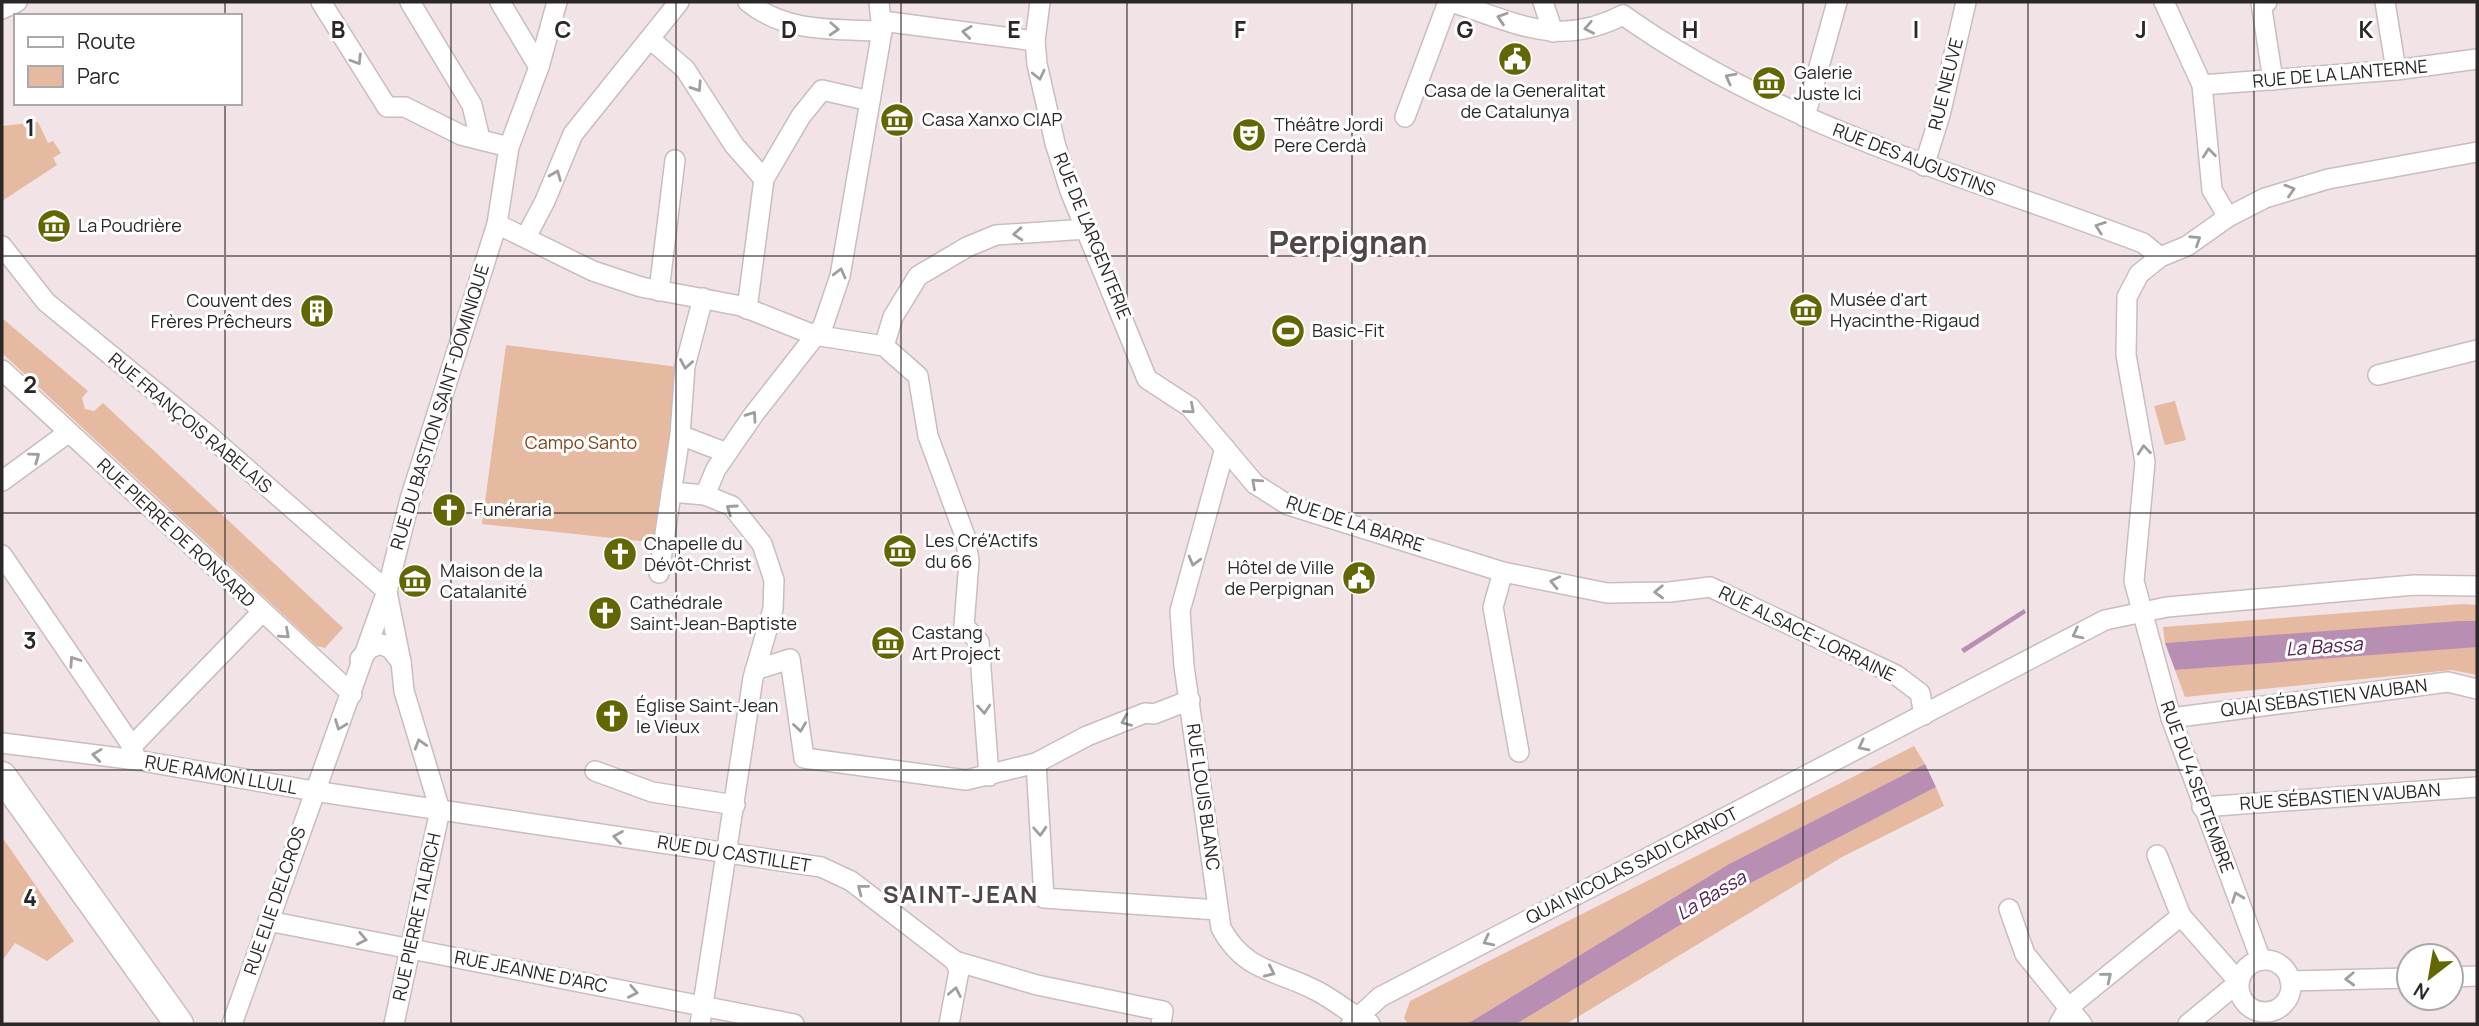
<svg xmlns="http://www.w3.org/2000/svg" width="2479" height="1026" viewBox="0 0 2479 1026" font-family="Manrope,sans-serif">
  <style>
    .green { fill: #e6baa0 }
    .water { fill: #b88eb3 }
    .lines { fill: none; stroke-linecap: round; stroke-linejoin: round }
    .street-casing { stroke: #cabdbe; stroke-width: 22 }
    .secondary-casing { stroke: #cabdbe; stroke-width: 31 }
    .street { stroke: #fff; stroke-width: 19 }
    .secondary { stroke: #fff; stroke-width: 28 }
    .oneway { stroke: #a09e9e }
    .grid { fill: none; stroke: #2c2727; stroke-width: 2; stroke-opacity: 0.55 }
    .labels { text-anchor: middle; stroke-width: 6; stroke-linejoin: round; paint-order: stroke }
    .poi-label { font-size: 18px; fill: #2c2727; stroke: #fff; text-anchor: start }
    .street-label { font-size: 18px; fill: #2c2727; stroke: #fff }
    .park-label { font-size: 18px; fill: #804216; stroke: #fff }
    .water-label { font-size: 19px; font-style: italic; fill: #552152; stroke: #fff }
    .district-label { font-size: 24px; font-weight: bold; letter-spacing: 2px; fill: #514647; stroke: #fff }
    .town-label { font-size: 32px; font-weight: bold; fill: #514647; stroke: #fff }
    .grid-label { font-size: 23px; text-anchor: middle; font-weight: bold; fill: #2c2727; stroke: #fff; stroke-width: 6; stroke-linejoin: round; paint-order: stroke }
  </style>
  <rect width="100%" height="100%" fill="#f2e4e6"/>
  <!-- green -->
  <g class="green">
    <polygon points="38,122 48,143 53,141 61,153 53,158 57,165 2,201 2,126"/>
    <polygon points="2,318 88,391 82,398 85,409 94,411 103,403 343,628 325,648 317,646 2,353"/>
    <polygon points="506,345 678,367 658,543 482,524"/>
    <polygon points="2175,401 2186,440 2165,445 2154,406"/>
    <polygon points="2462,604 2477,605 2477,621 2165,643 2163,627"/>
    <polygon points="2451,647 2477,647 2477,675 2452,670 2185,697 2175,670"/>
    <polygon points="1914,746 1925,764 1729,864 1467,1024 1408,1024 1404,1018 1410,1001"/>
    <polygon points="1936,787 1944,806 1842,857 1566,1024 1516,1024 1745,886"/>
    <polygon points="2,837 74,941 47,961 15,943 2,961"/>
  </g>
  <!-- water -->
  <g class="water">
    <polygon points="2024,609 2026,613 1964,653 1961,649"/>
    <polygon points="2460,621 2477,621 2477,647 2175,670 2165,643"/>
    <polygon points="1925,764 1936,787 1745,886 1516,1024 1467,1024 1729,864"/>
  </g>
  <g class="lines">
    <!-- street casing -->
    <g class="street-casing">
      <g id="street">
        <polyline points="321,2 387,107 405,107 461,135 509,147"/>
        <polyline points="410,2 472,105 480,139"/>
        <polyline points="500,2 539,67"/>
        <path d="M748,2C786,33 835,29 882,31"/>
        <polyline points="1040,2 1035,41 1037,64 1055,143 1070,191 1147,379 1190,407 1255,484 1288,505 1503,572 1607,593 1670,592 1710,587 1896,675 1920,693 1924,715"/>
        <path d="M1451,2C1515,22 1557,49 1623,15"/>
        <polyline points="1543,2 1553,32"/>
        <polyline points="2164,2 2202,85 2212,190 2228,217"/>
        <polyline points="2267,2 2261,3 2273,80"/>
        <polyline points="2385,2 2396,70"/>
        <polyline points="2,9 17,2"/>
        <path d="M1623,15C1779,126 1966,176 2143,243L2160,257"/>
        <polyline points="882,21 1035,41"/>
        <polyline points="650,39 685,69 734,145 764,179"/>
        <polyline points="2202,85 2396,70 2477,59"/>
        <polyline points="1405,117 1448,2"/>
        <polyline points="1805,117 1837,2"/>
        <polyline points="1924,166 1940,115 1966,2"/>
        <polyline points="497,224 593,271 641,287 741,306 814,335 884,346 918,376 928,436 965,536 969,561 964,626 979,642 989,776"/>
        <polyline points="526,237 545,201 573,134 679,2"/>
        <polyline points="2,246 46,302 207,434 387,591"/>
        <polyline points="659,291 675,160"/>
        <polyline points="747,309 764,179 801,116 822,90 870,101"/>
        <polyline points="884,346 893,317 918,276 967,247 996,235 1087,229"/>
        <polyline points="2,370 352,694"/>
        <polyline points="2378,375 2477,350"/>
        <polyline points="680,435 727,453"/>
        <path d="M1225,448L1180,611L1184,666L1221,928C1245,973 1279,970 1319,992C1337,1002 1352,1015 1370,1024"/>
        <polyline points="2,481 69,432"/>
        <polyline points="671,492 705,495 732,506 762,544 774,580 773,609 753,678 700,1024"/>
        <polyline points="705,495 716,469 754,414 823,326 840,276 882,31 879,2"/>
        <polyline points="2,555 132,746 136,760"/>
        <polyline points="1503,572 1493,607 1519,752"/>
        <polyline points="659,573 680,435 685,366 703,298"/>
        <polyline points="387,592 401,662"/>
        <polyline points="360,659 370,648 381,644 391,649 401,662 404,691 440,810 394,1024"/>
        <polyline points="755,670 790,659 804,758 966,780 1036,763 1087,736 1145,713 1154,714 1190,700"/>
        <polyline points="2171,718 2448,682 2477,689"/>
        <polyline points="2,743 136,760 314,791 821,867 851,881 955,961 1037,985 1163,1011 1161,1024"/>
        <polyline points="132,746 262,612"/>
        <polyline points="1036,763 1044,898 1218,910"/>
        <polyline points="595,771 652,792 735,805"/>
        <polyline points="2202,807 2477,787"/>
        <polyline points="2157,855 2181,916 2239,982 2188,1024"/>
        <polyline points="2009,909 2025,954 2082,1024"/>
        <polyline points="268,921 794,1024"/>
        <polyline points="2261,960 2171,718 2134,581 2145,462 2126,355 2127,297 2139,274 2160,257 2187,246 2228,217 2265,198 2328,179 2477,152"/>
        <circle cx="2265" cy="986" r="26"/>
        <polyline points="2451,977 2477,976"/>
        <polyline points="2290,981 2409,978"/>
        <polyline points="232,1024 387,591 410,499 497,224 509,147 539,67 557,2"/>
        <polyline points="949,1024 959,971 955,961"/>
        <polyline points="1351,1024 1380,997 2105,620 2167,607 2414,585 2477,586"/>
        <polyline points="2059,1024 2069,1007 2181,916"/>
      </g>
    </g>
    <!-- secondary casing -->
    <g class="secondary-casing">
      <polyline id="secondary" points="2,776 179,1024"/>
    </g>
    <!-- street -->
    <use href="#street" class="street"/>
    <!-- secondary -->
    <use href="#secondary" class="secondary"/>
  </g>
  <!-- one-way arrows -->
  <defs><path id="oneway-chevron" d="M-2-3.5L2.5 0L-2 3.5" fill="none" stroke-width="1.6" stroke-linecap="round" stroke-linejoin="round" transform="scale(1.75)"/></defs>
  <g class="oneway">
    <use href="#oneway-chevron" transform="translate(1502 18) rotate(-162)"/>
    <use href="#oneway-chevron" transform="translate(1589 28) rotate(169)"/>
    <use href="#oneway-chevron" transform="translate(834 29) rotate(3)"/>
    <use href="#oneway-chevron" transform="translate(967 32) rotate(-173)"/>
    <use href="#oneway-chevron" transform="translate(357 60) rotate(58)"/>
    <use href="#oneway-chevron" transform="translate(1039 75) rotate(77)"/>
    <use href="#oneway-chevron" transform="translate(1730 78) rotate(-152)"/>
    <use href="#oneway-chevron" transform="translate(697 87) rotate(57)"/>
    <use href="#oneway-chevron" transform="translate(2209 153) rotate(-96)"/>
    <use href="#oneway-chevron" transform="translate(556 175) rotate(-68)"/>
    <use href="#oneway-chevron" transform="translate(2290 190) rotate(-17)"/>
    <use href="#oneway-chevron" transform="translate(2100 227) rotate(-160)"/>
    <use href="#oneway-chevron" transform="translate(1018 234) rotate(176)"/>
    <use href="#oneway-chevron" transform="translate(2196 240) rotate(-33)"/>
    <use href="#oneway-chevron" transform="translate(840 273) rotate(-76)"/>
    <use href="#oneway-chevron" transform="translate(686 364) rotate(100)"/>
    <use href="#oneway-chevron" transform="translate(1190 409) rotate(41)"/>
    <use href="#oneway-chevron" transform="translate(752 416) rotate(-55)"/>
    <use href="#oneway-chevron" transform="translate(2144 450) rotate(-96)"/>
    <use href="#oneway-chevron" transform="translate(35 457) rotate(-36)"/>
    <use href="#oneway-chevron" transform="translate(1256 483) rotate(-138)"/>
    <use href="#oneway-chevron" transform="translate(731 509) rotate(-145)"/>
    <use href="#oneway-chevron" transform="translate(1194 561) rotate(105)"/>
    <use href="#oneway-chevron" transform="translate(1555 582) rotate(-167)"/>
    <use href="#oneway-chevron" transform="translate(1659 592) rotate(178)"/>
    <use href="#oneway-chevron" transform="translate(285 634) rotate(42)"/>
    <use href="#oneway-chevron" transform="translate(2077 634) rotate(153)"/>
    <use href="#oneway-chevron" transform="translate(74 661) rotate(-124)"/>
    <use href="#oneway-chevron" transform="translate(984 709) rotate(86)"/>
    <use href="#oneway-chevron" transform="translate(1126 721) rotate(158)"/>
    <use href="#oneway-chevron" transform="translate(340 725) rotate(111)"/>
    <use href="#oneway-chevron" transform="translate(800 727) rotate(82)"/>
    <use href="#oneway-chevron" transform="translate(420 744) rotate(-107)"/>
    <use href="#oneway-chevron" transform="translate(1863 746) rotate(153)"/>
    <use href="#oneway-chevron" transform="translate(97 755) rotate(-173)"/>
    <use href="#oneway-chevron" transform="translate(1040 831) rotate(87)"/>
    <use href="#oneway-chevron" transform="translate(618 837) rotate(-171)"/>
    <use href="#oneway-chevron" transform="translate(862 889) rotate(-142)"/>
    <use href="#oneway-chevron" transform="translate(2237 897) rotate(-111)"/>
    <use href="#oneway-chevron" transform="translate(362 939) rotate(11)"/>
    <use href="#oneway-chevron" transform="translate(1488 941) rotate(153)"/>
    <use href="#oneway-chevron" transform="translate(1270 972) rotate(25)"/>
    <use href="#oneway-chevron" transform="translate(2107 977) rotate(-39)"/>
    <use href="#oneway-chevron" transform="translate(2350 979) rotate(178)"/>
    <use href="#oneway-chevron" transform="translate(633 992) rotate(11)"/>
    <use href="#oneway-chevron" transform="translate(955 992) rotate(-79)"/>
  </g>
  <!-- grid -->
  <path class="grid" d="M225,2V16M451,2V1024M676,2V1024M901,2V1024M1127,2V1024M1352,2V1024M1578,2V1024M1803,2V1024M2028,2V1024M2254,2V1024M225,103V1024M2,256H2477M2,513H2477M2,770H2477"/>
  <!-- icons -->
  <defs>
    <g id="civic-disc" transform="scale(1.75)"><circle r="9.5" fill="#626704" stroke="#fff"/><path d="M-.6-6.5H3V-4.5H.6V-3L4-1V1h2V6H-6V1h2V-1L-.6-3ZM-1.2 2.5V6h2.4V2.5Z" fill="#fff"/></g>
    <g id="museum-disc" transform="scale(1.75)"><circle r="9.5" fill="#626704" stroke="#fff"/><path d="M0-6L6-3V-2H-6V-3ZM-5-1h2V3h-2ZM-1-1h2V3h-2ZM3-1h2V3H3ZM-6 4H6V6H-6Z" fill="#fff"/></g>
    <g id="theatre-disc" transform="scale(1.75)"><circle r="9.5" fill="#626704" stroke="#fff"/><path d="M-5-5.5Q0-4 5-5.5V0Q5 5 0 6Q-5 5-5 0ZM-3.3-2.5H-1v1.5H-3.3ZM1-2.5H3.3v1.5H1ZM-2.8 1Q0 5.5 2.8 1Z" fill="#fff"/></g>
    <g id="building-disc" transform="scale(1.75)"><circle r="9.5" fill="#626704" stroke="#fff"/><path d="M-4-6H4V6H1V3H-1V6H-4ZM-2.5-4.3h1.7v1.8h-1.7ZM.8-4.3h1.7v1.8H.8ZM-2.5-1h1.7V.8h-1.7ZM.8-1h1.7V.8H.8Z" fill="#fff"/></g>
    <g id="stadium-disc" transform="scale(1.75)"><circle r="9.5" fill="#626704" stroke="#fff"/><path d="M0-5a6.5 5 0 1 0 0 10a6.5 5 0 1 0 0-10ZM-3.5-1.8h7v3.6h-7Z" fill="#fff"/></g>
    <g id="church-disc" transform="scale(1.75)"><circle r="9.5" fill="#626704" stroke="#fff"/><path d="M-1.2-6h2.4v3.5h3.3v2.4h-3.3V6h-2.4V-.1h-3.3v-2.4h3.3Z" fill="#fff"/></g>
  </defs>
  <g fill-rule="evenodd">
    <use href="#civic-disc" x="1515" y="59"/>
    <use href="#museum-disc" x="1769" y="83"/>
    <use href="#museum-disc" x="897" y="120"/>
    <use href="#theatre-disc" x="1249" y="135"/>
    <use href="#museum-disc" x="54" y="226"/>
    <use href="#museum-disc" x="1806" y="310"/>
    <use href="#building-disc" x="317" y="311"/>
    <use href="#stadium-disc" x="1288" y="331"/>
    <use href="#church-disc" x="449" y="510"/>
    <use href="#museum-disc" x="900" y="551"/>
    <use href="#church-disc" x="620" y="554"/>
    <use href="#civic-disc" x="1359" y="578"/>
    <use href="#museum-disc" x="415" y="581"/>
    <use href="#church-disc" x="605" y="613"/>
    <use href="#museum-disc" x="888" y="643"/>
    <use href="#church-disc" x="612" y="716"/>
  </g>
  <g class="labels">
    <!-- poi labels -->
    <g class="poi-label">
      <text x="1794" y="79">Galerie<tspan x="1794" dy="21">Juste Ici</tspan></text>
      <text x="1515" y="97" text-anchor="middle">Casa de la Generalitat<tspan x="1515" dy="21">de Catalunya</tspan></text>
      <text x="922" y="126">Casa Xanxo CIAP</text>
      <text x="1274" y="131">Théâtre Jordi<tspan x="1274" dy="21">Pere Cerdà</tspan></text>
      <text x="78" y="232">La Poudrière</text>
      <text x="1830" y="306">Musée d'art<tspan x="1830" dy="21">Hyacinthe-Rigaud</tspan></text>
      <text x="292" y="307" text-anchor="end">Couvent des<tspan x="292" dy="21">Frères Prêcheurs</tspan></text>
      <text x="1312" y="337">Basic-Fit</text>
      <text x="474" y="516">Funéraria</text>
      <text x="925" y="547">Les Cré'Actifs<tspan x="925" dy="21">du 66</tspan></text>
      <text x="644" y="550">Chapelle du<tspan x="644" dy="21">Dévôt-Christ</tspan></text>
      <text x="1334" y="574" text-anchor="end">Hôtel de Ville<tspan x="1334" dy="21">de Perpignan</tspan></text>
      <text x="440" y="577">Maison de la<tspan x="440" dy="21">Catalanité</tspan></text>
      <text x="630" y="609">Cathédrale<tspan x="630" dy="21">Saint-Jean-Baptiste</tspan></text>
      <text x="912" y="639">Castang<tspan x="912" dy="21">Art Project</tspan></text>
      <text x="636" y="712">Église Saint-Jean<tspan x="636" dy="21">le Vieux</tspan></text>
    </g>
    <!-- street labels -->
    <g class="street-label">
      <text transform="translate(2340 74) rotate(-5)" y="6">RUE DE LA LANTERNE</text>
      <text transform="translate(1946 84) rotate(-76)" y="6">RUE NEUVE</text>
      <text transform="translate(1914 160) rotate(21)" y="6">RUE DES AUGUSTINS</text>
      <text transform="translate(1092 236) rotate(68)" y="6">RUE DE L'ARGENTERIE</text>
      <text transform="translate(440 407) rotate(-73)" y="6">RUE DU BASTION SAINT-DOMINIQUE</text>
      <text transform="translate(190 423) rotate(40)" y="6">RUE FRANÇOIS RABELAIS</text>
      <text transform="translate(1355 524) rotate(18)" y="6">RUE DE LA BARRE</text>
      <text transform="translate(176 533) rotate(43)" y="6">RUE PIERRE DE RONSARD</text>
      <text transform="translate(1807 634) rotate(26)" y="6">RUE ALSACE-LORRAINE</text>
      <text transform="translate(2324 698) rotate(-7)" y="6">QUAI SÉBASTIEN VAUBAN</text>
      <text transform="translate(221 775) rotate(10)" y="6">RUE RAMON LLULL</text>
      <text transform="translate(2197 787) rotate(70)" y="6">RUE DU 4 SEPTEMBRE</text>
      <text transform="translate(1203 797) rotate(82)" y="6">RUE LOUIS BLANC</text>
      <text transform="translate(2340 797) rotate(-4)" y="6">RUE SÉBASTIEN VAUBAN</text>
      <text transform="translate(734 854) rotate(9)" y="6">RUE DU CASTILLET</text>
      <text transform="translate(1632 866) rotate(-27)" y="6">QUAI NICOLAS SADI CARNOT</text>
      <text transform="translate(275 901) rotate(-71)" y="6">RUE ELIE DELCROS</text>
      <text transform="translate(417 917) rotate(-78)" y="6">RUE PIERRE TALRICH</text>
      <text transform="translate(531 972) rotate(11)" y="6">RUE JEANNE D'ARC</text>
    </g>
    <!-- park labels -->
    <g class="park-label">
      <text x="581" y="449">Campo Santo</text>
    </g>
    <!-- water labels -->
    <g class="water-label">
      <text transform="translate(2324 646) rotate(-4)" y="7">La Bassa</text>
      <text transform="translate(1711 895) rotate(-31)" y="7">La Bassa</text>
    </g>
    <!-- district labels -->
    <g class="district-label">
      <text x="961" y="903">SAINT-JEAN</text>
    </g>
    <!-- town labels -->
    <g class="town-label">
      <text x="1348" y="254">Perpignan</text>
    </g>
  </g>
  <g class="grid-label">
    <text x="338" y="38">B</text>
    <text x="563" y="38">C</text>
    <text x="789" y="38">D</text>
    <text x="1014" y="38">E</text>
    <text x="1240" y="38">F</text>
    <text x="1465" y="38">G</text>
    <text x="1690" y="38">H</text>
    <text x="1916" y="38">I</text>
    <text x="2141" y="38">J</text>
    <text x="2366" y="38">K</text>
    <text x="30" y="136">1</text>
    <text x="30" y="393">2</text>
    <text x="30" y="649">3</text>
    <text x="30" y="906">4</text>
  </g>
  <!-- border -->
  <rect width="2479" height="1026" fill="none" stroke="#2c2727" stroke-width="7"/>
  <!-- legend -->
  <rect x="14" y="14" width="228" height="91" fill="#ffffff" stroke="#aba9a9" stroke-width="2"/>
  <rect x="28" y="37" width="35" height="10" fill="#ffffff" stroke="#aba9a9" stroke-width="2"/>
  <text x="77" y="49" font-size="21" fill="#2c2727">Route</text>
  <rect x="28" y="66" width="35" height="21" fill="#e6baa0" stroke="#aba9a9" stroke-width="2"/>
  <text x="77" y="84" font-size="21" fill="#2c2727">Parc</text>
  <!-- north arrow -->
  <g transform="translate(2430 977) rotate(211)"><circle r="33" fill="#ffffff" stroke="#aba9a9" stroke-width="2"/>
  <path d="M0-5L12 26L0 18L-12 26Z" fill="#626704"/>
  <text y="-10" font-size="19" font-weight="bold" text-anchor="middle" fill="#2c2727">N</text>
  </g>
</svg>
